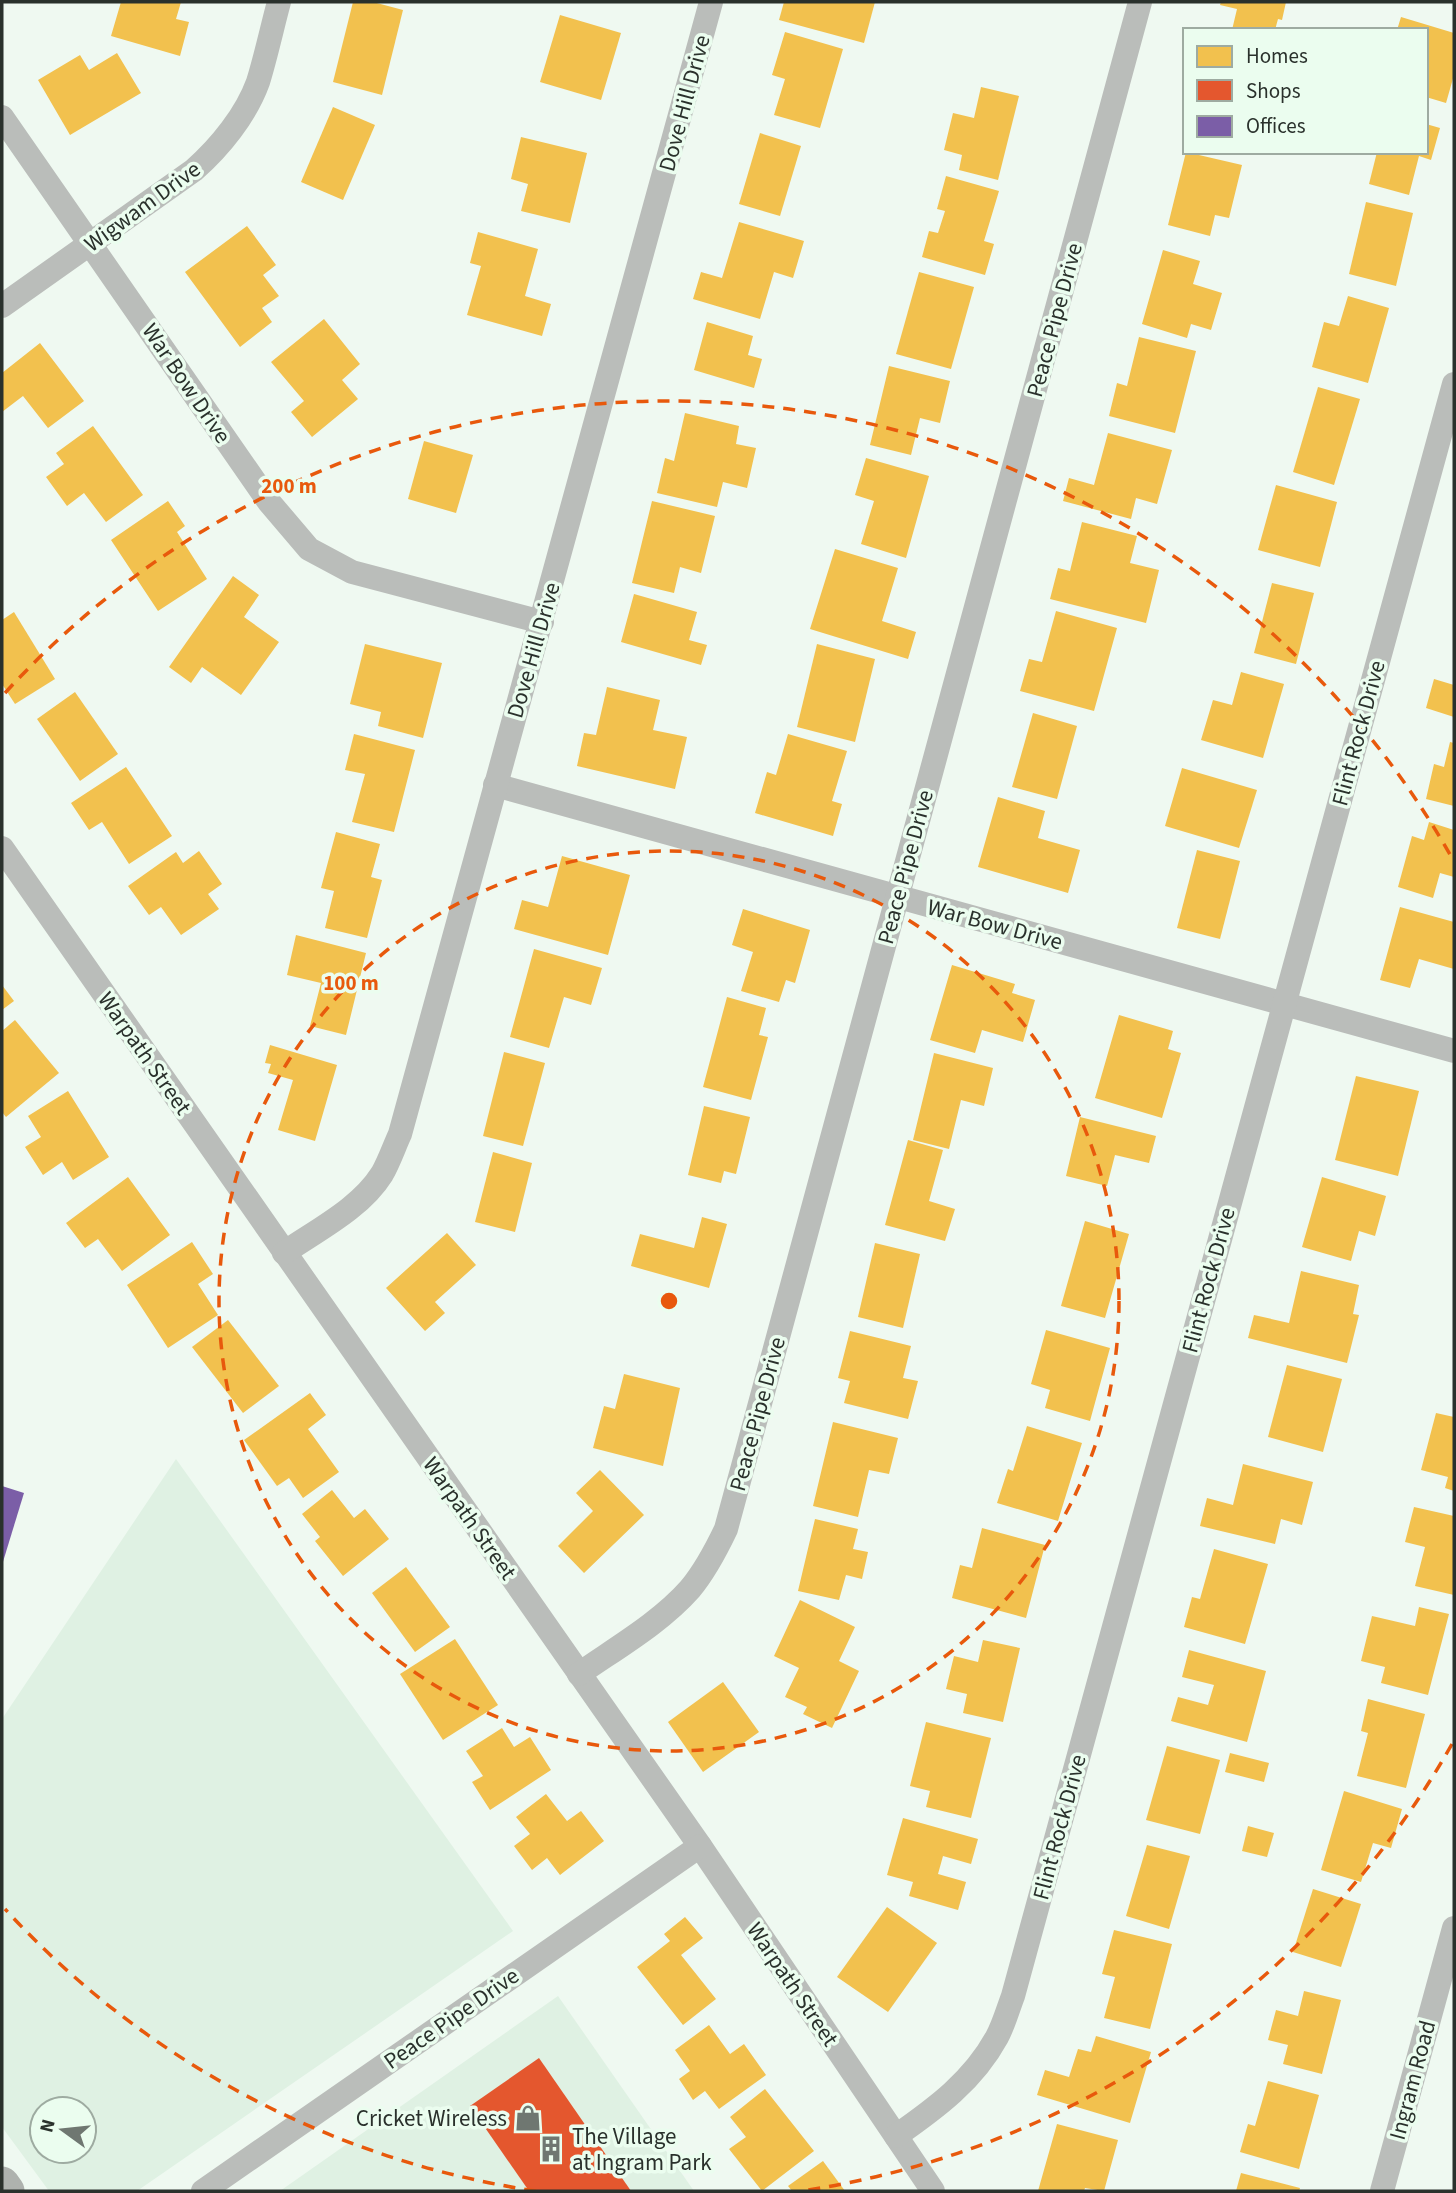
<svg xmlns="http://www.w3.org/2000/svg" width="1456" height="2193" viewBox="0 0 1456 2193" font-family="'Source Sans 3',sans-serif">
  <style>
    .built { fill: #dff1e3; fill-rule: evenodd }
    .homes { fill: #f2c14e }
    .shops { fill: #e4572e }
    .offices { fill: #7b5ea7 }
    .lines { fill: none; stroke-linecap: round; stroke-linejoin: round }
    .minor { stroke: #babdba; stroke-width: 24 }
    .secondary { stroke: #aeb2ae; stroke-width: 35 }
    .ring { fill: none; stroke: #e8590c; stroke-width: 3.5; stroke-dasharray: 12 9 }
    .labels { text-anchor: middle; stroke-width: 7; stroke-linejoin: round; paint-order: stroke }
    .street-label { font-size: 23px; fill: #2a312c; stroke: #ebfdef }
    .poi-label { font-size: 23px; fill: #2a312c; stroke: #ebfdef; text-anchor: end }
    .centre { fill: #e8590c; stroke: #ebfdef; stroke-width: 3.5 }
    .ring-label { font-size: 21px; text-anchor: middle; font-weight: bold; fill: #e8590c; stroke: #ebfdef; stroke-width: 7; stroke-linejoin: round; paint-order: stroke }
  </style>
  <rect width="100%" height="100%" fill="#eff9f1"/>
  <!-- built -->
  <g class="built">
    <path d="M176,1459L513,1931L137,2191H49L2,2127V1719ZM42,2109H84V2151H42Z"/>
    <polygon points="558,1996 694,2191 280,2191"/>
  </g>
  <!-- homes -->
  <g class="homes">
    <polygon points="121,2 181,2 176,19 189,22 180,56 111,36"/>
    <polygon points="353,2 373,2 403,10 382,95 333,82"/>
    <polygon points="784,2 875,2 864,43 779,20"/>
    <polygon points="1221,2 1286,2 1282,20 1278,19 1275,30 1232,30 1237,9 1220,5"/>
    <polygon points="560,15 621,33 601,100 540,82"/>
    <polygon points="1401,17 1454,33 1454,75 1446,103 1426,97 1426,30 1397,30"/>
    <polygon points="785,32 843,49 820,128 774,115 785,79 772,75"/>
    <polygon points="117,53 141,93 70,135 38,80 80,55 89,70"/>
    <polygon points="981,87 1019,96 998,180 959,170 962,155 944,150 953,113 974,118"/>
    <polygon points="333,107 375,125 343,200 301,182"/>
    <polygon points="1426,124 1440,128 1431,160 1419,156 1409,195 1369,184 1377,152 1426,152"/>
    <polygon points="760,133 801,146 780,216 739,204"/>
    <polygon points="521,137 587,153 570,223 521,211 528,184 511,179"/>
    <polygon points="1186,152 1242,165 1229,218 1215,215 1210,236 1168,225"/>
    <polygon points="946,176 999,191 984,241 994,244 985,275 922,257 929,231 938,233 945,211 937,209"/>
    <polygon points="1366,202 1413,213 1396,286 1349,274"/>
    <polygon points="739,222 804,241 793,278 774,272 760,319 693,299 701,272 722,278"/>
    <polygon points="247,226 276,265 263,275 279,296 262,308 272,322 240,347 185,272"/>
    <polygon points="478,232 538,249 525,296 551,304 542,336 467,315 481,266 470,263"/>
    <polygon points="1163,250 1200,261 1193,284 1222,293 1211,330 1191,324 1187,338 1142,324"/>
    <polygon points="919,272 974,287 951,369 896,354"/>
    <polygon points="1348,296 1389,308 1368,383 1312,367 1324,322 1339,326"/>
    <polygon points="324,319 360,364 342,380 358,399 312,437 291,412 304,401 271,362"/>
    <polygon points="707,322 753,336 748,355 762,359 754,388 694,370"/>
    <polygon points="1139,337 1196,351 1175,433 1109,416 1117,383 1127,386"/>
    <polygon points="40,343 84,401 48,428 23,396 2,412 2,373"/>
    <polygon points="889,366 950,381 940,423 920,418 911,455 870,445"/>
    <polygon points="1318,387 1360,399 1334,485 1293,472"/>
    <polygon points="685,413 739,426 736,444 756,448 747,488 723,482 717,507 657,493 665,458 674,461"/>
    <polygon points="93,426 143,495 106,522 84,493 67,506 46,477 64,464 56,453"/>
    <polygon points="1108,433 1172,450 1157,504 1136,498 1131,519 1063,501 1069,478 1094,485"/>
    <polygon points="424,441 473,455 456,513 408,499"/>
    <polygon points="866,458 929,476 906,558 861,544 874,501 855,495"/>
    <polygon points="1276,485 1337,502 1320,567 1258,550"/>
    <polygon points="168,501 185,526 177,532 207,579 158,611 111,540"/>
    <polygon points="652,501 715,516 701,573 680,567 674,593 632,583"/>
    <polygon points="1082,522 1137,536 1130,563 1159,570 1146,623 1050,599 1058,568 1070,571"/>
    <polygon points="835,549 898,568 882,621 916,632 908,659 810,629"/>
    <polygon points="233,576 259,595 244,617 279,642 241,695 202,667 191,683 169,667"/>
    <polygon points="1272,583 1314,593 1296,664 1254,653"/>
    <polygon points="634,594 697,612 689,640 707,645 701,665 621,642"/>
    <polygon points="1056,611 1117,628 1094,711 1020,691 1029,659 1042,662"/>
    <polygon points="14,612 55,679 15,704 2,684 2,620"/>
    <polygon points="365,644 442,663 423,738 378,726 381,712 350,704"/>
    <polygon points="817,644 875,659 855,742 797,727"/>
    <polygon points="1241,672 1284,684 1263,758 1201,740 1213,700 1232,705"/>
    <polygon points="1434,679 1454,685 1454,717 1426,708"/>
    <polygon points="607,687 660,700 653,730 687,737 675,789 577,766 584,733 596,735"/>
    <polygon points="75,692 118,754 80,781 37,719"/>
    <polygon points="1033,713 1077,726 1057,799 1012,787"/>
    <polygon points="354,734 415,750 394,832 352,822 365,774 345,770"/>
    <polygon points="788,734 847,751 832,801 842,804 833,836 755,813 767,772 776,775"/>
    <polygon points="1450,742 1454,743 1454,806 1426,799 1434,764 1444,767"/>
    <polygon points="126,767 172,836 129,864 102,822 89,830 71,803"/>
    <polygon points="1182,768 1257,790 1239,848 1165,826"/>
    <polygon points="998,797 1045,811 1038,838 1080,850 1068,893 978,867"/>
    <polygon points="1429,822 1454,830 1454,877 1440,873 1433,898 1398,887 1412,836 1424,840"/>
    <polygon points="336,832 380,844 371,877 382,880 367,938 325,928 334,891 321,888"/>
    <polygon points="1197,850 1240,861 1220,939 1177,928"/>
    <polygon points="199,851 222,884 208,894 219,909 181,935 161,907 149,915 128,886 176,852 183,863"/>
    <polygon points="562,856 630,875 608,955 514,929 522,900 548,907"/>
    <polygon points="1400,907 1454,922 1454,969 1419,959 1410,988 1380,980"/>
    <polygon points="743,909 810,930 795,983 786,980 779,1002 741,991 753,952 732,945"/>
    <polygon points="296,935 366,953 346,1035 310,1026 321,983 287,975"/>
    <polygon points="534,949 602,968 591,1005 564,997 549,1048 510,1037"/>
    <polygon points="952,965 1015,984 1012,993 1035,1000 1023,1042 982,1030 975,1053 930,1040"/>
    <polygon points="2,985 14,1001 2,1010"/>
    <polygon points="727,997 766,1008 759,1035 768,1037 751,1100 703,1087"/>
    <polygon points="1119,1015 1173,1031 1168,1049 1181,1053 1162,1118 1095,1098"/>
    <polygon points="15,1020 59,1073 6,1117 2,1112 2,1031"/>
    <polygon points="270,1045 337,1065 315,1141 278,1130 293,1080 268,1073 271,1064 265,1063"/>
    <polygon points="504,1052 545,1063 523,1146 483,1136"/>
    <polygon points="934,1053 993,1068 984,1106 961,1100 949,1149 913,1140"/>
    <polygon points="1356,1076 1419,1091 1398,1176 1335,1160"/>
    <polygon points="68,1091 109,1157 73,1180 62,1162 43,1175 25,1147 41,1137 28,1116"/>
    <polygon points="704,1106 750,1117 736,1174 724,1171 721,1183 688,1175"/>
    <polygon points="1080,1117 1156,1136 1149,1163 1115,1155 1107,1186 1066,1176"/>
    <polygon points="908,1140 943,1150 929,1201 955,1209 945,1241 885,1225"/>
    <polygon points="493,1152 532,1163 515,1232 475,1222"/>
    <polygon points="128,1177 170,1235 122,1271 98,1239 85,1248 66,1223"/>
    <polygon points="1322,1177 1386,1196 1375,1236 1359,1231 1351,1261 1302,1247"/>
    <polygon points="702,1217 727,1224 709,1288 631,1266 640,1234 694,1248"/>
    <polygon points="1085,1221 1129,1234 1105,1318 1061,1306"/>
    <polygon points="447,1233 476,1265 435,1302 445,1313 425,1331 386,1288"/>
    <polygon points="192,1242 213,1274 198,1284 218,1315 168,1348 127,1285"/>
    <polygon points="875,1243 920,1254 903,1328 858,1317"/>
    <polygon points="1301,1271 1359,1285 1353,1314 1359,1315 1347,1363 1248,1338 1254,1315 1289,1323"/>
    <polygon points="228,1320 279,1386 243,1413 192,1347"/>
    <polygon points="1046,1330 1110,1348 1090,1421 1045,1408 1050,1390 1031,1384"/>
    <polygon points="850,1331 911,1346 903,1378 918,1381 908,1419 844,1403 850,1381 838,1378"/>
    <polygon points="1287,1365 1342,1379 1323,1452 1268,1437"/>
    <polygon points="624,1374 680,1388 663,1466 593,1448 604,1406 615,1409"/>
    <polygon points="310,1393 326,1415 308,1429 339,1472 303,1498 289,1478 277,1486 244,1440"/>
    <polygon points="1436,1413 1454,1417 1454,1491 1445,1488 1448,1477 1421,1470"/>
    <polygon points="833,1422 898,1438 889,1474 869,1470 858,1517 813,1506"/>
    <polygon points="1027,1426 1082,1443 1058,1521 997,1503 1008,1469 1013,1471"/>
    <polygon points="1243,1464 1313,1482 1302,1525 1281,1519 1275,1544 1200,1526 1207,1498 1233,1505"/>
    <polygon points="600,1470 644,1515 584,1573 558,1546 593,1511 576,1493"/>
    <polygon points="332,1490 354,1518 365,1509 389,1539 343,1576 315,1541 320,1537 302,1514"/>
    <polygon points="1414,1507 1454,1516 1454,1595 1415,1586 1425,1547 1405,1542"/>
    <polygon points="815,1519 858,1529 853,1549 868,1552 862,1579 846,1575 839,1600 798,1591"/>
    <polygon points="982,1528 1045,1545 1026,1618 952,1598 960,1565 972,1568"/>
    <polygon points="1214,1549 1268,1564 1245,1644 1184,1627 1192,1597 1200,1599"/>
    <polygon points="406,1567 450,1627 415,1652 372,1593"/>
    <polygon points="800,1600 855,1627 839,1661 859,1671 832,1728 803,1714 807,1707 785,1697 799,1668 774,1656"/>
    <polygon points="1419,1607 1449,1614 1428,1695 1381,1683 1385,1667 1361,1661 1372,1616 1415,1626"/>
    <polygon points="455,1639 498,1705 443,1740 400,1674"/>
    <polygon points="983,1640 1020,1648 1003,1722 963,1713 967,1694 946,1689 954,1656 978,1662"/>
    <polygon points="1189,1650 1266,1671 1247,1742 1171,1721 1178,1697 1208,1705 1214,1685 1182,1677"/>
    <polygon points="723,1682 759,1732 703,1772 668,1722"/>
    <polygon points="1368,1699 1425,1714 1406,1788 1357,1776 1368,1733 1361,1731"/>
    <polygon points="926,1722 991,1738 971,1818 926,1807 930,1791 910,1786"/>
    <polygon points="502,1728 514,1747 530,1737 551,1770 490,1810 472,1782 483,1776 466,1751"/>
    <polygon points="1167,1746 1220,1760 1200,1834 1146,1820"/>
    <polygon points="1230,1753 1269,1763 1264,1782 1225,1772"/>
    <polygon points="1344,1791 1402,1809 1391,1848 1373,1843 1361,1882 1321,1870"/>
    <polygon points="546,1794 567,1821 581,1811 604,1841 560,1875 547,1858 532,1870 514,1846 530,1834 516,1817"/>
    <polygon points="903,1818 978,1839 971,1864 943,1856 938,1874 966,1882 958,1910 909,1896 913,1882 887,1875"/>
    <polygon points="1248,1826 1274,1833 1267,1857 1242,1851"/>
    <polygon points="1147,1845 1190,1856 1169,1929 1126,1916"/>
    <polygon points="1313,1889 1361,1904 1341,1967 1293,1952"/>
    <polygon points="887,1907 937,1943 888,2012 837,1977"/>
    <polygon points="685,1917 703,1938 681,1955 716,1999 683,2025 637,1967 670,1941 664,1934"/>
    <polygon points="1114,1930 1172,1944 1150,2029 1104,2018 1115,1977 1102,1974"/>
    <polygon points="1304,1991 1341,2000 1322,2074 1283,2064 1288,2045 1268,2040 1276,2010 1298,2016"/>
    <polygon points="709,2025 730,2054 744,2044 766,2075 719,2109 705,2091 693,2100 679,2079 690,2071 675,2050"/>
    <polygon points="1096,2036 1151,2052 1130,2123 1037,2095 1045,2070 1069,2077 1078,2049 1091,2052"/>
    <polygon points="1268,2081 1319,2095 1299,2169 1240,2152 1248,2124 1255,2126"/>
    <polygon points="765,2089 814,2151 762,2191 729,2149 746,2137 730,2117"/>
    <polygon points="1057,2124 1118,2140 1104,2191 1085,2188 1084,2191 1038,2191"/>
    <polygon points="823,2161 845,2191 792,2191 788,2186"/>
    <polygon points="1241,2173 1300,2188 1299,2191 1236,2191"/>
  </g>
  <!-- shops -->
  <polygon class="shops" points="539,2058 631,2191 529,2191 470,2106"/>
  <!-- offices -->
  <polygon class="offices" points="2,1486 24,1493 2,1565"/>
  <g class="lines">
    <!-- minor -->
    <g class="minor">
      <polyline points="2,117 269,502 309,549 352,572 542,622"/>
      <path d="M2,306L194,170C220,147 246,115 258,82C266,56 272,28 279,2"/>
      <polyline points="495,785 1454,1051"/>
      <polyline points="2,848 700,1846 933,2191"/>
      <path d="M284,1253C317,1230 360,1209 382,1174C389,1162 394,1147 400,1134L711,2"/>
      <path d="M579,1674C616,1648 660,1623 690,1589C705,1571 716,1550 726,1529L1140,2"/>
      <path d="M896,2136C936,2108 973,2081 997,2037C1004,2024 1008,2009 1013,1996L1454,384"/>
      <polyline points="203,2191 700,1846"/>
      <polyline points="1382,2191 1454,1928"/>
    </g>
    <!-- secondary -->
    <polyline class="secondary" points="2,2184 7,2191"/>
  </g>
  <!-- distance rings -->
  <g class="ring">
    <circle cx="669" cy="1301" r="450"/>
    <path d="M1452 1744A900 900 0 0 1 802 2191M536 2191A900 900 0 0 1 5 1909M5 693A900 900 0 0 1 1452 858"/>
  </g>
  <!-- icons -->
  <defs>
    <g id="shop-bare" transform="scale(2.1)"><path d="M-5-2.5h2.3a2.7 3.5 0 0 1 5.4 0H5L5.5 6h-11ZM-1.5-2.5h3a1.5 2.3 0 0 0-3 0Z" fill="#6f7771" stroke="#ebfdef" stroke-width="2.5" paint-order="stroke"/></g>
    <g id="building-bare" transform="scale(2.1)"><path d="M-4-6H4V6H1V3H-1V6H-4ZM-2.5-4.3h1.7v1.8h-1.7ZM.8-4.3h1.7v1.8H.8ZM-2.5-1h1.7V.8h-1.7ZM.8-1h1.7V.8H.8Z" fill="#6f7771" stroke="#ebfdef" stroke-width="2.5" paint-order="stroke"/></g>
  </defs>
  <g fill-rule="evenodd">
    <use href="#shop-bare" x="528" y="2118"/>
    <use href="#building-bare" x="551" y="2149"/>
  </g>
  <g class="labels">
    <!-- street labels -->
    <g class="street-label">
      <text transform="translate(684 103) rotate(-75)" y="8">Dove Hill Drive</text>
      <text transform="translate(142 206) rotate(-36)" y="8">Wigwam Drive</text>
      <text transform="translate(1054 320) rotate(-75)" y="8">Peace Pipe Drive</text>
      <text transform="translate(187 383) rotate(56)" y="8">War Bow Drive</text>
      <text transform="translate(533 650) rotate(-74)" y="8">Dove Hill Drive</text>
      <text transform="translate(1358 733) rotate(-75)" y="8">Flint Rock Drive</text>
      <text transform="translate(905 867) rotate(-75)" y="8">Peace Pipe Drive</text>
      <text transform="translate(995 924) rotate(15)" y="8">War Bow Drive</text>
      <text transform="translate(145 1053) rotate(55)" y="8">Warpath Street</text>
      <text transform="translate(1208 1280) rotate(-75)" y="8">Flint Rock Drive</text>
      <text transform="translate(757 1414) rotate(-75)" y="8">Peace Pipe Drive</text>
      <text transform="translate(470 1518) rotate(55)" y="8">Warpath Street</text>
      <text transform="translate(1059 1827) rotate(-75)" y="8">Flint Rock Drive</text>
      <text transform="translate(793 1984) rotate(56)" y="8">Warpath Street</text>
      <text transform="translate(451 2018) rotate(-35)" y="8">Peace Pipe Drive</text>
      <text transform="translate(1412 2080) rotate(-75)" y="8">Ingram Road</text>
    </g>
    <!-- poi labels -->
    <g class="poi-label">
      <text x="507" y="2126">Cricket Wireless</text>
      <text x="572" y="2144" text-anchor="start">The Village<tspan x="572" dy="26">at Ingram Park</tspan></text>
    </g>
  </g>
  <circle cx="669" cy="1301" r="10" class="centre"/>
  <g class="ring-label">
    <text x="289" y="493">200 m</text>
    <text x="351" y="990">100 m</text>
  </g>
  <!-- border -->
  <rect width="1456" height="2193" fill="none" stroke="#2a312c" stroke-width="7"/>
  <!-- legend -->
  <rect x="1183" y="28" width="245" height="126" fill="#ebfdef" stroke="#9eaba1" stroke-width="2"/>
  <rect x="1197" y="46" width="35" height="21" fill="#f2c14e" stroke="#9eaba1" stroke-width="2"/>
  <text x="1246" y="63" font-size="21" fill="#2a312c">Homes</text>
  <rect x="1197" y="80" width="35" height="21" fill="#e4572e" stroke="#9eaba1" stroke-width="2"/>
  <text x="1246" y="98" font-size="21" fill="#2a312c">Shops</text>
  <rect x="1197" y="116" width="35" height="21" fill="#7b5ea7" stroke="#9eaba1" stroke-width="2"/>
  <text x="1246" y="133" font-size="21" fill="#2a312c">Offices</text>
  <!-- north arrow -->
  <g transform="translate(63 2130) rotate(285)"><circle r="33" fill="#ebfdef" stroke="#9eaba1" stroke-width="2"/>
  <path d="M0-5L12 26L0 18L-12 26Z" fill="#6f7771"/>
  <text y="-10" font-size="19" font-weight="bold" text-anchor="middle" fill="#2a312c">N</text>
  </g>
</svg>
